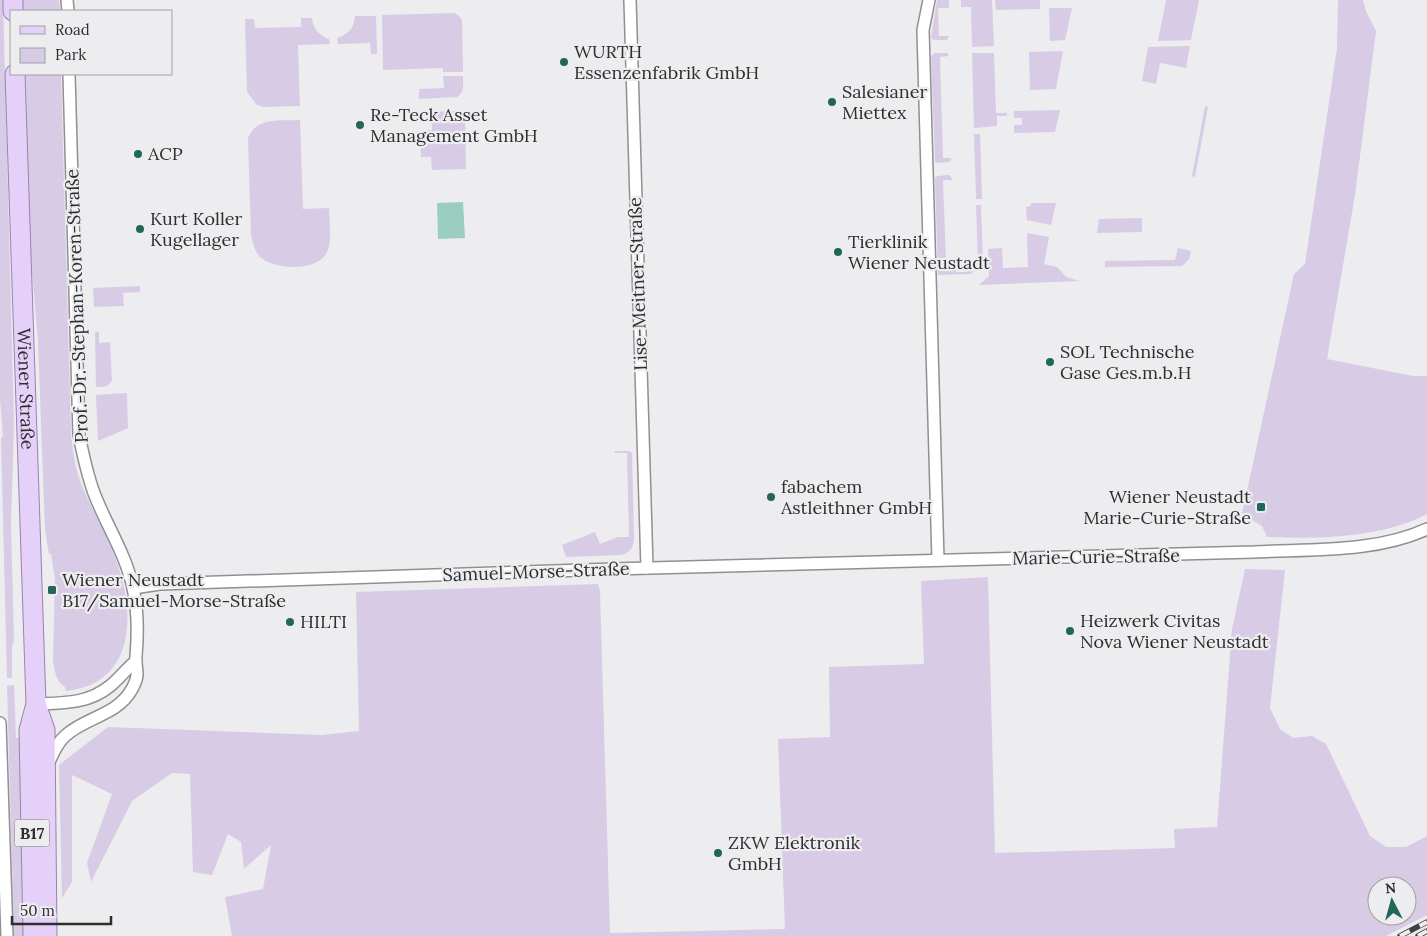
<svg xmlns="http://www.w3.org/2000/svg" width="1427" height="936" viewBox="0 0 1427 936" font-family="Lora,serif">
  <style>
    .green { fill: #d8cbe6; fill-rule: evenodd }
    .water { fill: #9bcec1 }
    .lines { fill: none; stroke-linecap: round; stroke-linejoin: round }
    .minor-casing { stroke: #908f92; stroke-width: 14 }
    .primary-casing { stroke: #9983af; stroke-width: 21 }
    .minor { stroke: #fff; stroke-width: 11 }
    .primary { stroke: #e4d0f8; stroke-width: 19 }
    .rail-casing { stroke: #424142; stroke-width: 5.5 }
    .rail { stroke: #edecef; stroke-width: 4; stroke-dasharray: 11; stroke-linecap: butt }
    .poi-dot { fill: #216659; stroke: #edecef; stroke-width: 2 }
    .labels { text-anchor: middle; stroke-width: 4.5; stroke-linejoin: round; paint-order: stroke }
    .shield { fill: #edecef; stroke: #686769; stroke-width: 1 }
    .shield-label { font-size: 16px; font-weight: bold; fill: #2f2e2f }
    .poi-label { font-size: 18px; fill: #2f2e2f; stroke: #edecef; text-anchor: start }
    .street-label { font-size: 18px; fill: #2f2e2f; stroke: #edecef }
  </style>
  <rect width="100%" height="100%" fill="#edecef"/>
  <!-- green -->
  <g class="green">
    <polygon points="0,0 3,0 14,424 11,525 14,641 12,646 12,678 7,678 1,439 3,436 0,399"/>
    <polygon points="23,0 59,0 60,11 23,11"/>
    <polygon points="937,0 949,0 949,8 938,8 939,36 949,36 947,40 934,40 931,38"/>
    <polygon points="961,0 992,0 994,46 972,47 971,7 961,7"/>
    <polygon points="995,0 1040,0 1040,9 996,10"/>
    <polygon points="1166,0 1199,0 1191,40 1158,41"/>
    <path d="M1338,0H1363L1366,11L1376,31L1355,195L1327,359L1413,376H1427V514C1382,538 1318,539 1267,537L1262,526L1242,514L1294,274L1305,264L1337,48Z"/>
    <polygon points="1049,8 1072,8 1065,40 1050,41"/>
    <polygon points="455,13 459,16 462,20 463,72 443,72 443,68 383,70 382,15"/>
    <path d="M355,16H376L377,54H371L370,43L338,44L337,38C349,34 354,28 355,16Z"/>
    <path d="M301,18H312C313,29 319,35 329,39L330,44L298,45L300,106L264,107L257,105L247,92L245,19H254L255,28L301,27Z"/>
    <polygon points="1190,46 1186,68 1160,63 1156,84 1142,81 1148,47"/>
    <polygon points="1063,51 1056,89 1030,90 1029,52"/>
    <polygon points="935,53 947,53 949,56 940,57 943,158 952,158 949,162 937,163 935,161 931,56"/>
    <polygon points="972,53 994,53 996,113 1007,113 1007,116 997,116 997,126 974,128"/>
    <path d="M24,74H61L71,434C73,451 75,469 82,486C93,513 109,538 118,566C136,618 133,684 66,691L65,687L60,683L56,676L53,661L55,579L51,554H49L45,530L38,342L29,234Z"/>
    <path d="M443,76H463C463,85 465,91 457,97L419,99V89L444,88Z"/>
    <polygon points="1205,106 1208,107 1195,177 1192,176"/>
    <polygon points="1060,110 1055,132 1014,133 1014,125 1022,125 1022,118 1014,118 1014,111"/>
    <polygon points="454,111 461,113 465,118 466,169 432,170 431,157 421,157 420,131 432,130 431,112"/>
    <path d="M300,120L303,209L329,208C329,220 333,244 326,254C315,272 273,270 259,256C254,250 253,242 251,235L248,138C258,116 279,121 300,120Z"/>
    <polygon points="974,134 980,134 982,199 976,199"/>
    <polygon points="949,175 953,180 943,180 946,264 956,264 956,272 968,272 968,264 978,263 976,205 981,205 983,262 971,274 938,275 935,178 937,176"/>
    <polygon points="1031,203 1056,203 1051,225 1027,220 1026,207 1031,206"/>
    <polygon points="1142,218 1142,232 1097,233 1099,219"/>
    <polygon points="1027,233 1049,237 1044,264 1057,267 1066,277 1079,281 979,285 989,276 988,249 1002,248 1003,268 1028,267"/>
    <polygon points="1178,248 1191,251 1189,259 1182,266 1105,267 1105,261 1175,260"/>
    <polygon points="140,286 140,292 123,293 124,306 94,307 93,288"/>
    <path d="M95,332H99V343L110,342L112,380C109,387 103,387 96,387Z"/>
    <polygon points="127,393 128,428 98,441 96,395"/>
    <path d="M614,451H629L632,453L634,538C634,547 630,553 621,555L566,557L562,545L595,532L600,544L618,537H629L627,453H615Z"/>
    <path d="M1245,569L1285,570L1270,708L1280,729L1293,738L1312,736L1326,744L1370,836L1386,847H1406L1427,836V915L1386,936H232L225,897L263,889L271,845L244,869L241,842L228,834L212,875L193,872L190,774L172,773L132,801L91,882L87,863L112,794L72,775V882L62,898L59,765L108,727L322,735L359,731L356,592L598,584L600,591L610,933L785,929L778,739L830,737L829,667L924,664L921,581L988,577L995,853L1175,848L1174,829L1217,827L1232,629ZM1377,886H1407V916H1377Z"/>
    <polygon points="14,685 16,738 22,738 24,796 24,936 14,936 7,686"/>
  </g>
  <!-- water -->
  <polygon class="water" points="463,202 465,238 438,239 437,203"/>
  <g class="lines">
    <!-- minor casing -->
    <g class="minor-casing">
      <g id="minor">
        <polyline points="67,0 68,11"/>
        <polyline points="630,0 647,568"/>
        <polyline points="929,0 923,30 938,560"/>
        <path d="M133,588L160,584L613,569L1254,552C1310,549 1375,553 1427,529"/>
        <path d="M36,704C63,703 88,704 110,686C120,678 127,668 136,661"/>
        <polyline points="0,723 7,936"/>
        <path d="M49,762C53,753 57,743 65,736C85,717 117,716 132,689C141,672 135,672 136,656C138,633 138,610 133,588C126,554 106,525 94,493C87,474 83,455 79,435L69,74"/>
      </g>
    </g>
    <!-- primary casing -->
    <g class="primary-casing">
      <g id="primary">
        <polyline points="13,0 13,11"/>
        <path id="s1" d="M15,74L36,704L29,730L33,936"/>
        <polyline points="36,704 45,730 47,936"/>
      </g>
    </g>
    <!-- minor -->
    <use href="#minor" class="minor"/>
    <!-- primary -->
    <use href="#primary" class="primary"/>
    <!-- rail casing -->
    <g class="rail-casing">
      <g id="rail">
        <polyline points="1400,936 1427,922"/>
        <polyline points="1418,936 1427,931"/>
      </g>
    </g>
    <!-- rail -->
    <use href="#rail" class="rail"/>
  </g>
  <!-- markers -->
  <g class="poi-dot">
    <circle cx="564" cy="62" r="5"/>
    <circle cx="832" cy="102" r="5"/>
    <circle cx="360" cy="125" r="5"/>
    <circle cx="138" cy="154" r="5"/>
    <circle cx="140" cy="229" r="5"/>
    <circle cx="838" cy="252" r="5"/>
    <circle cx="1050" cy="362" r="5"/>
    <circle cx="771" cy="497" r="5"/>
    <rect x="1256" y="502" width="10" height="10" rx="2.5"/>
    <rect x="47" y="585" width="10" height="10" rx="2.5"/>
    <circle cx="290" cy="622" r="5"/>
    <circle cx="1070" cy="631" r="5"/>
    <circle cx="718" cy="853" r="5"/>
  </g>
  <g class="labels">
    <!-- shield labels -->
    <rect class="shield" x="14.5" y="819.5" width="35" height="27" rx="4"/>
    <g class="shield-label">
      <text x="32" y="839">B17</text>
    </g>
    <!-- poi labels -->
    <g class="poi-label">
      <text x="574" y="58">WURTH<tspan x="574" dy="21">Essenzenfabrik GmbH</tspan></text>
      <text x="842" y="98">Salesianer<tspan x="842" dy="21">Miettex</tspan></text>
      <text x="370" y="121">Re-Teck Asset<tspan x="370" dy="21">Management GmbH</tspan></text>
      <text x="148" y="160">ACP</text>
      <text x="150" y="225">Kurt Koller<tspan x="150" dy="21">Kugellager</tspan></text>
      <text x="848" y="248">Tierklinik<tspan x="848" dy="21">Wiener Neustadt</tspan></text>
      <text x="1060" y="358">SOL Technische<tspan x="1060" dy="21">Gase Ges.m.b.H</tspan></text>
      <text x="781" y="493">fabachem<tspan x="781" dy="21">Astleithner GmbH</tspan></text>
      <text x="1251" y="503" text-anchor="end">Wiener Neustadt<tspan x="1251" dy="21">Marie-Curie-Straße</tspan></text>
      <text x="62" y="586">Wiener Neustadt<tspan x="62" dy="21">B17/Samuel-Morse-Straße</tspan></text>
      <text x="1080" y="627">Heizwerk Civitas<tspan x="1080" dy="21">Nova Wiener Neustadt</tspan></text>
      <text x="300" y="628">HILTI</text>
      <text x="728" y="849">ZKW Elektronik<tspan x="728" dy="21">GmbH</tspan></text>
    </g>
    <!-- street labels -->
    <g class="street-label">
      <text transform="translate(638 284) rotate(-92)" y="6">Lise-Meitner-Straße</text>
      <text transform="translate(77 306) rotate(-92)" y="6">Prof.-Dr.-Stephan-Koren-Straße</text>
      <text dy="6" stroke="none"><textPath href="#s1" startOffset="315">Wiener Straße</textPath></text>
      <text transform="translate(1096 557) rotate(-1)" y="6">Marie-Curie-Straße</text>
      <text transform="translate(536 572) rotate(-2)" y="6">Samuel-Morse-Straße</text>
    </g>
  </g>
  <!-- legend -->
  <rect x="10" y="10" width="162" height="65" fill="#edecef" stroke="#a1a0a2"/>
  <rect x="20" y="26" width="25" height="8" fill="#e4d0f8" stroke="#a1a0a2"/>
  <text x="55" y="35" font-size="15" fill="#2f2e2f">Road</text>
  <rect x="20" y="48" width="25" height="15" fill="#d8cbe6" stroke="#a1a0a2"/>
  <text x="55" y="60" font-size="15" fill="#2f2e2f">Park</text>
  <!-- north arrow -->
  <g transform="translate(1392 901) rotate(354)"><circle r="24" fill="#edecef" stroke="#a1a0a2"/>
  <path d="M0-4L9 19L0 12L-9 19Z" fill="#216659"/>
  <text y="-8" font-size="14" font-weight="bold" text-anchor="middle" fill="#2f2e2f">N</text>
  </g>
  <!-- scale -->
  <path d="M12 916v8h99v-8" fill="none" stroke="#2f2e2f" stroke-width="2.5"/>
  <text x="20" y="916" font-size="15" fill="#2f2e2f" stroke="#edecef" stroke-width="4" paint-order="stroke">50 m</text>
</svg>
